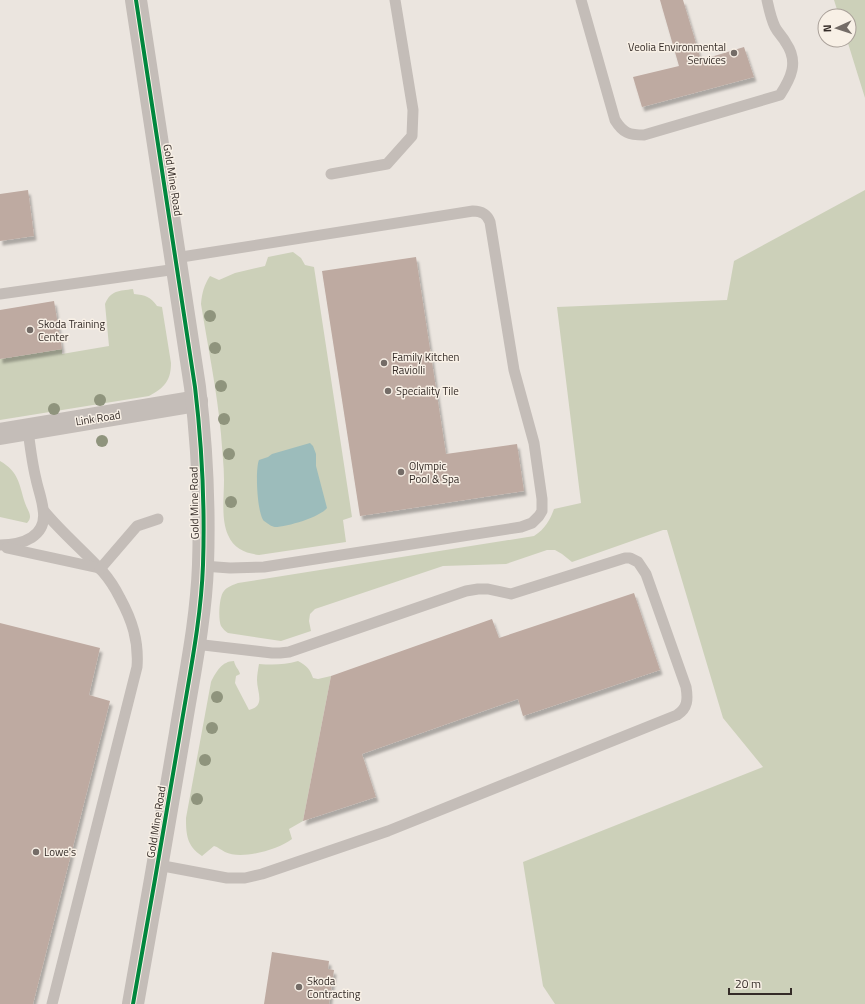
<svg xmlns="http://www.w3.org/2000/svg" width="865" height="1004" viewBox="0 0 865 1004" font-family="'Titillium Web',sans-serif">
  <style>
    .green { fill: #ccd0b9 }
    .water { fill: #9cbcbb }
    .building { fill: #beaaa1; filter: url(#shadow) }
    .lines { fill: none; stroke-linecap: round; stroke-linejoin: round }
    .service { stroke: #c4bdb8; stroke-width: 11 }
    .tertiary { stroke: #c4bdb8; stroke-width: 22 }
    .cycleway-casing { stroke: #f8f0e6; stroke-width: 6 }
    .cycleway { stroke: #00873e; stroke-width: 4 }
    .tree { fill: #8f947d }
    .poi-dot { fill: #746c67; stroke: #f8f0e6; stroke-width: 1.5 }
    .labels { text-anchor: middle; stroke-width: 3; stroke-linejoin: round; paint-order: stroke }
    .poi-label { font-size: 11px; fill: #342b27; stroke: #f8f0e6; text-anchor: start }
    .street-label { font-size: 11px; fill: #342b27; stroke: #f8f0e6 }
  </style>
  <defs>
    <filter id="shadow"><feDropShadow dx="2.5" dy="4.5" stdDeviation="1" flood-color="#0004"/></filter>
  </defs>
  <rect width="100%" height="100%" fill="#ebe5df"/>
  <!-- green -->
  <g class="green">
    <polygon points="834,0 865,0 865,98 847,40 849,40 849,16 839,16"/>
    <path d="M865,190V1004H555L543,986L523,862L763,767L723,718L667,530H663L572,562L562,554L555,550H547L506,564L443,566L315,609L310,614L309,621L311,631L281,641L228,633C225,631 223,629 221,626C218,620 219,596 224,591C227,587 233,585 238,583L534,536C545,529 550,520 554,509L581,503L557,307L727,300L734,261Z"/>
    <path d="M293,252L301,258L305,265L314,267L352,517L343,520L346,542L259,555C245,553 234,549 228,535C221,519 224,498 224,480C224,465 222,450 221,434C217,391 208,347 201,304C202,293 204,285 210,276L219,280L235,273L265,266L268,257Z"/>
    <path d="M133,289L134,294C145,295 151,297 157,306L162,307L171,363C171,381 164,388 149,396L0,420V359L62,349V354L109,346L105,304C111,290 119,291 133,289Z"/>
    <path d="M0,461C19,472 19,484 25,503C27,510 34,516 27,523L0,517Z"/>
    <path d="M234,661C235,667 239,669 240,674L236,676L235,683L237,687L249,710C266,706 257,692 257,680C257,675 258,670 259,664C273,665 284,665 298,661C307,666 310,669 313,678L318,679L331,676L303,821L289,829L292,839C278,850 241,860 225,852C221,850 218,847 214,846L202,856C187,846 186,835 186,818L211,682C216,672 222,661 234,661Z"/>
  </g>
  <!-- water -->
  <path class="water" d="M310,443L313,446L316,454V466L327,508C320,517 287,527 275,527C272,527 267,523 264,521C257,514 255,469 259,460L268,457L272,454Z"/>
  <!-- building -->
  <g class="building">
    <polygon points="660,0 683,0 701,60 744,47 754,77 642,107 633,77 679,66"/>
    <polygon points="28,190 34,236 0,241 0,194"/>
    <polygon points="416,257 446,454 517,444 524,491 360,516 322,271"/>
    <polygon points="54,301 62,349 0,359 0,310"/>
    <polygon points="634,593 660,670 523,716 518,699 362,754 376,797 303,821 331,676 492,619 499,638"/>
    <polygon points="0,623 100,648 89,695 110,701 33,1004 0,1004"/>
    <polygon points="272,952 329,961 328,969 334,970 329,1004 264,1004"/>
  </g>
  <g class="lines">
    <!-- service -->
    <g class="service">
      <path d="M581,0L615,120C623,133 629,135 644,135L780,95C791,78 799,62 786,43C783,37 778,33 775,27C771,19 769,9 767,0"/>
      <polyline points="331,174 387,164 412,136 413,110 395,0"/>
      <path d="M175,258L473,211C482,211 487,214 490,222L514,370L534,443L542,499V511L539,516L532,523L521,527L264,567L230,568L203,566"/>
      <polyline points="0,294 177,269"/>
      <path d="M44,511C62,533 84,551 103,572C110,580 115,588 120,598C132,620 139,641 137,667L52,1004"/>
      <path d="M0,545C22,545 48,537 43,509C42,499 38,489 36,479C32,463 30,446 28,430"/>
      <polyline points="7,548 99,568"/>
      <polyline points="100,569 137,526 158,519"/>
      <path d="M158,865L227,878H245L262,874L388,831L677,715C688,708 688,699 686,687L646,574L638,562L630,558H625L511,594L488,589H478L466,591L289,652L280,653H272L195,644"/>
    </g>
    <!-- tertiary -->
    <g class="tertiary">
      <polyline points="0,434 197,401"/>
      <path d="M133,1004C149,914 165,823 180,733C189,677 201,621 203,565C205,505 202,446 195,387L136,0"/>
    </g>
    <!-- cycleway casing -->
    <g class="cycleway-casing">
      <path id="cycleway" d="M133,1004C149,914 165,823 180,733C189,677 201,621 203,565C205,505 202,446 195,387L136,0"/>
    </g>
    <!-- cycleway -->
    <use href="#cycleway" class="cycleway"/>
  </g>
  <!-- trees -->
  <g class="tree">
    <circle cx="210" cy="316" r="6"/>
    <circle cx="215" cy="348" r="6"/>
    <circle cx="221" cy="386" r="6"/>
    <circle cx="100" cy="400" r="6"/>
    <circle cx="54" cy="409" r="6"/>
    <circle cx="224" cy="419" r="6"/>
    <circle cx="102" cy="441" r="6"/>
    <circle cx="229" cy="454" r="6"/>
    <circle cx="231" cy="502" r="6"/>
    <circle cx="217" cy="697" r="6"/>
    <circle cx="212" cy="728" r="6"/>
    <circle cx="205" cy="760" r="6"/>
    <circle cx="197" cy="799" r="6"/>
  </g>
  <!-- markers -->
  <g class="poi-dot">
    <circle cx="734" cy="53" r="4"/>
    <circle cx="30" cy="330" r="4"/>
    <circle cx="384" cy="363" r="4"/>
    <circle cx="388" cy="391" r="4"/>
    <circle cx="401" cy="472" r="4"/>
    <circle cx="36" cy="852" r="4"/>
    <circle cx="299" cy="987" r="4"/>
  </g>
  <g class="labels">
    <!-- poi labels -->
    <g class="poi-label">
      <text x="726" y="51" text-anchor="end">Veolia Environmental<tspan x="726" dy="13">Services</tspan></text>
      <text x="38" y="328">Skoda Training<tspan x="38" dy="13">Center</tspan></text>
      <text x="392" y="361">Family Kitchen<tspan x="392" dy="13">Raviolli</tspan></text>
      <text x="396" y="395">Speciality Tile</text>
      <text x="409" y="470">Olympic<tspan x="409" dy="13">Pool &amp; Spa</tspan></text>
      <text x="44" y="856">Lowe's</text>
      <text x="307" y="985">Skoda<tspan x="307" dy="13">Contracting</tspan></text>
    </g>
    <!-- street labels -->
    <g class="street-label">
      <text transform="translate(173 180) rotate(81)" y="4">Gold Mine Road</text>
      <text transform="translate(98 418) rotate(-9)" y="4">Link Road</text>
      <text transform="translate(194 503) rotate(-91)" y="4">Gold Mine Road</text>
      <text transform="translate(156 822) rotate(-81)" y="4">Gold Mine Road</text>
    </g>
  </g>
  <!-- north arrow -->
  <g transform="translate(837 28) rotate(267)"><circle r="19" fill="#f8f0e6" stroke="#aaa19a"/>
  <path d="M0-3L7 15L0 10L-7 15Z" fill="#746c67"/>
  <text y="-6" font-size="11" font-weight="bold" text-anchor="middle" fill="#342b27">N</text>
  </g>
  <!-- scale -->
  <path d="M729 988v6h62v-6" fill="none" stroke="#342b27" stroke-width="2"/>
  <text x="735" y="988" font-size="12" fill="#342b27" stroke="#f8f0e6" stroke-width="3" paint-order="stroke">20 m</text>
</svg>
